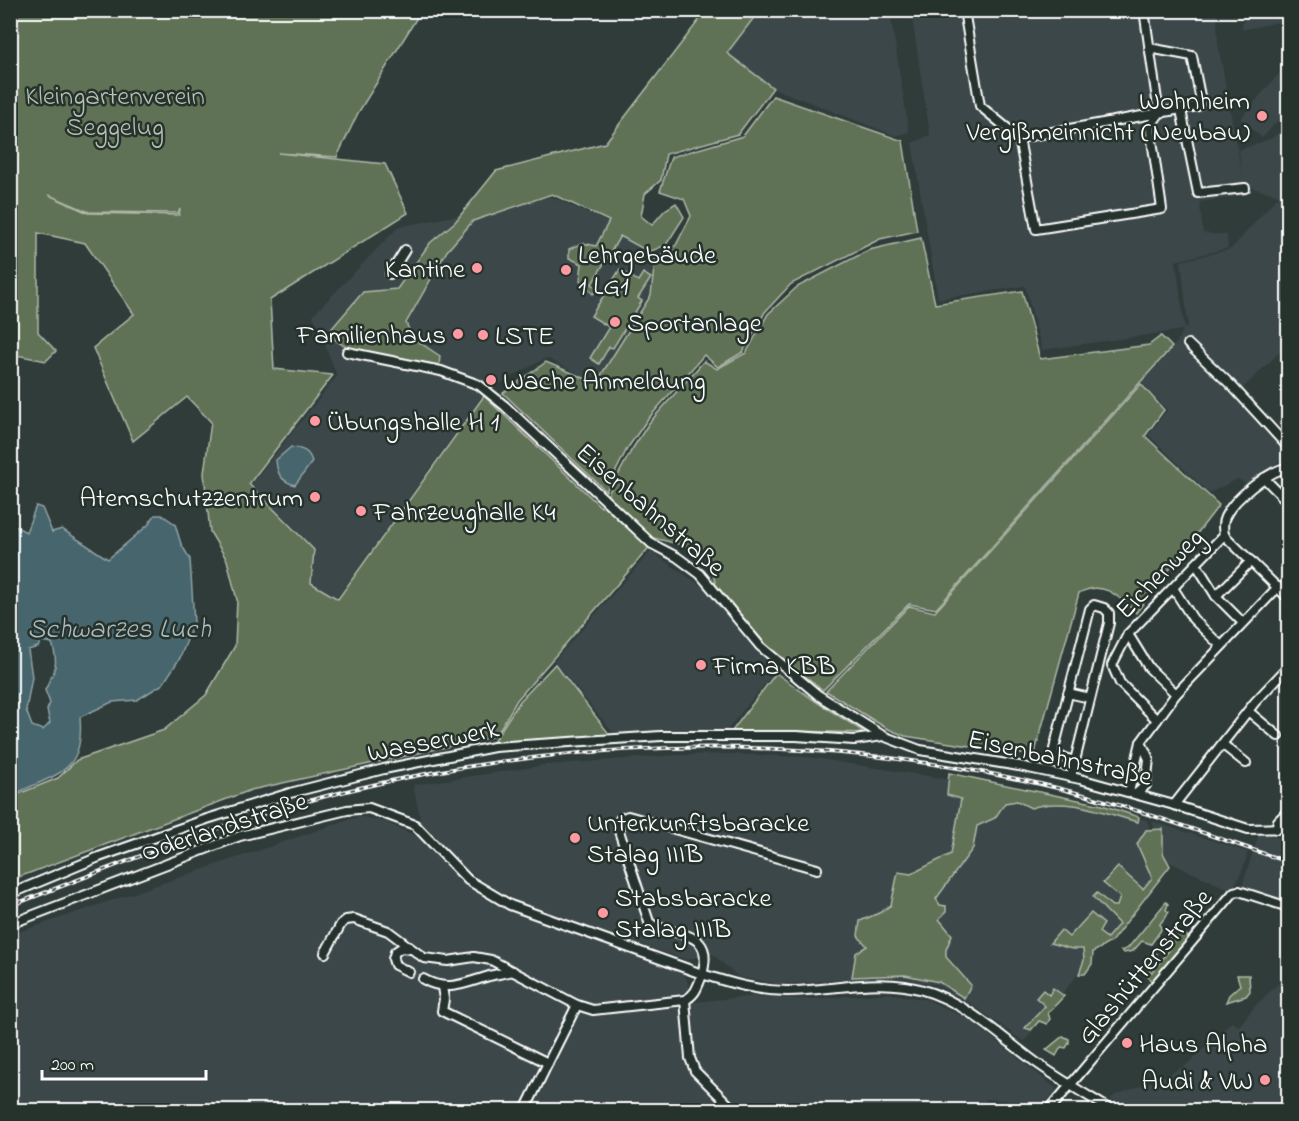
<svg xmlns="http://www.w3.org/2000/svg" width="1299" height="1121" viewBox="0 0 1299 1121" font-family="'Indie Flower',sans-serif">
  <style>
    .built { fill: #3a4649; fill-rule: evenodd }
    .green { fill: #607255; stroke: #b0b8aa; stroke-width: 1.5; fill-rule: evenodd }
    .water { fill: #46656c; stroke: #90a3a7; stroke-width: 1.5; fill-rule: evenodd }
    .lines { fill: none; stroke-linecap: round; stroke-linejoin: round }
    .minor-tunnel { stroke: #44504e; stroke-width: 8; stroke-dasharray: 8 4; stroke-linecap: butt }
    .minor-casing { stroke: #fff; stroke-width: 12 }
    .minor { stroke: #26332d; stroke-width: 8 }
    .rail-casing { stroke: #fff; stroke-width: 4 }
    .rail { stroke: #26332d; stroke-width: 1.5; stroke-dasharray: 4.5; stroke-linecap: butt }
    .poi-dot { fill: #ff9aa2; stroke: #26332d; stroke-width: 2 }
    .labels { text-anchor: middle; stroke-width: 5; stroke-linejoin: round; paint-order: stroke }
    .park-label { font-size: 27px; fill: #b7c0b2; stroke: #26332d }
    .poi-label { font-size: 27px; fill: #fff; stroke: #26332d; text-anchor: start }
    .street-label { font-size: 27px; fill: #fff; stroke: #26332d }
    .water-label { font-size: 28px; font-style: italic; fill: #acbabd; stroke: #26332d }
  </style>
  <rect width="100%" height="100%" fill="#2f3c3a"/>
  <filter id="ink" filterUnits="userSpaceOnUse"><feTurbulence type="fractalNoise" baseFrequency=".0167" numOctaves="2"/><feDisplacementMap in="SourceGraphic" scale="12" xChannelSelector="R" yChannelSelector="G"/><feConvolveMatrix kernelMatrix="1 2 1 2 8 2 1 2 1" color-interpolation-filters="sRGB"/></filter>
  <g filter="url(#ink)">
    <!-- built -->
    <g class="built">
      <polygon points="760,10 890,11 909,132 896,136 775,89 727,53"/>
      <path d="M911,11H1217L1218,43L1242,174L1239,150L1272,138L1288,125V344L1236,395L1288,454L1249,486L1238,479L1209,493L1148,435L1167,410L1141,382L1175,345L1183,330L1042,350L1025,286L938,299L912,143L930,135ZM1245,186L1279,195L1231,249L1181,261L1188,324L1185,329L1176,261L1228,248L1227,235L1203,233L1200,202L1247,195Z"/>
      <polygon points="1244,11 1288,11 1288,20 1242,30"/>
      <polygon points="1288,63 1288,110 1262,138 1240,119"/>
      <polygon points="552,197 606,221 654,259 650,293 596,383 546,358 485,392 337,598 312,583 314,550 251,484 337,376 313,315 398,227"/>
      <polygon points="651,551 706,589 775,672 724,734 614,734 554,661"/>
      <polygon points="732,754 808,757 990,786 1147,820 1162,868 1024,1042 970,1003 936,985 903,978 863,978 784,985 738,977 711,953 687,960 528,907 484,882 465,868 421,823 413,785 545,765 676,755"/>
      <polygon points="359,816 386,822 416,836 466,885 511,910 685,974 694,1002 754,996 805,999 889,993 928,1000 969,1019 1057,1089 1045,1104 987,1099 978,1110 11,1110 10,935"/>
      <polygon points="1152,821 1248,852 1243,869 1232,891 1165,860"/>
      <polygon points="1259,833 1288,840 1288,903 1241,889"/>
      <polygon points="1288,974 1288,1110 1280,1110 1273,1106 1268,1106 1274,1110 1129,1110 1110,1099 1115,1095 1149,1083 1185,1066 1231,1022 1239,1026 1255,1006"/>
    </g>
    <!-- green -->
    <g class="green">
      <path d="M11,10L421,11L358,113L337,157L278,153L385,164L408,213L270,300L274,369L333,375L249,484L314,550L311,583L338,599L484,396L601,507L631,451L649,423L704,361L717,369L746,353L768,314L797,287L869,250L921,238L935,304L1022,291L1040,359L1149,345L1161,336L1172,347L936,609L909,604L823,690L768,647L716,585L706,551L654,538L647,550L517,700L496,736L251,790L11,880V797L58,778L77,760L164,730L206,695L235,646L237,600L227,560L210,532L204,473L211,422L187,397L133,441L93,348L134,314L85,243L38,233V332L56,351L46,361L11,354ZM49,195L89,212L178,213L180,209L179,215L88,213Z"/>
      <polygon points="706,11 759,11 727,53 773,88 738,134 666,154 661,180 645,194 641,216 652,225 665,210 676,203 684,217 666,245 649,252 620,236 592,284 599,289 593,294 580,280 582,264 569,258 569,249 583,243 596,246 609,221 552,194 473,221 447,251 406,323 413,338 440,356 439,365 350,350 327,334 363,292 397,289 430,243 455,222 496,171 605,143"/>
      <polygon points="773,96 903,141 917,231 880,239 791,284 765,312 743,352 718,367 704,355 647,420 627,449 606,491 503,393 546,362 596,383 651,295 655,259 676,245 691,216 684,199 660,191 671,157 743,136"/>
      <polygon points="620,269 638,281 643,273 651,278 638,298 642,301 613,348 609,347 599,364 590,358 609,327 591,316"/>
      <path d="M1141,384L1164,410L1145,436L1219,505L1136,613C1118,596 1104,580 1079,593L1034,756L905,736L886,728L826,691L909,606L935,612Z"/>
      <polygon points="555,664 610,735 493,742 520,701"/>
      <polygon points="776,673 815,701 866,733 794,731 791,734 778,731 732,731"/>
      <path d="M949,773L1102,805L1139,817L1138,822C1103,813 1066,796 1031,808L1017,801L1005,803L995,818L977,826L973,848L936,899L940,905L946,906V912L939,919L952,935L946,950V957L971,985L964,998L939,982L905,975L852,977L856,953L867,946L858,936L860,921L879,913L891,905L898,872L911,874L951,854L961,799L947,795Z"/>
      <polygon points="1163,829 1163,853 1170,866 1111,942 1093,952 1092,964 1085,974 1079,974 1084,960 1083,949 1072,949 1050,943 1061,930 1069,937 1091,913 1104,924 1099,932 1107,938 1119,924 1093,897 1097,893 1112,906 1117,906 1120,897 1103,883 1118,867 1143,889 1152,878 1137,844 1146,830"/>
      <polygon points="1166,902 1168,904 1166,910 1169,912 1160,924 1161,930 1151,944 1142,941 1133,951 1124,953 1121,951 1128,948"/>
      <polygon points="1194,929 1199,932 1152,982 1143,970 1145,960 1152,951 1157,954 1150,966 1150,971 1152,972 1170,949 1173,942 1169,936 1173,932 1178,931 1189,937"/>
      <polygon points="1237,975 1249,975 1250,991 1246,996 1226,1002 1229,995 1240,985"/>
      <polygon points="1053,988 1064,996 1048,1013 1050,1019 1047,1024 1039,1021 1031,1030 1025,1028 1045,1006 1036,998 1043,990 1049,995"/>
      <polygon points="1063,1036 1069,1039 1069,1043 1066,1048 1061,1047 1056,1056 1046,1050"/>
    </g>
    <!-- water -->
    <g class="water">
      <path d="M291,447C302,449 309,450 312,462L295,485C281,481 277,474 276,460Z"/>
      <path d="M36,506L42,508L52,532L62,529L108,559L148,525L155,515H162L175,524L181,544L190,559L194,622L180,658L163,684L137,700L112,702L80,717C85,777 53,773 11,796V524L26,532ZM41,641L52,643C59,664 55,671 45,690L50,703L47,710L50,723L43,730L32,726L26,710L32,677L28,650L38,647Z"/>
    </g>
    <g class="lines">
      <!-- minor-tunnel -->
      <polyline class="minor-tunnel" points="409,972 423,979"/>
      <!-- minor casing -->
      <g class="minor-casing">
        <g id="minor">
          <polyline points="964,10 980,106 1019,138"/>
          <polyline points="1144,10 1159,114 1150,126 1162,209 1036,229 1019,138 1198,106 1201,101 1192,56 1149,48"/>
          <polyline points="1181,110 1198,193 1245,188"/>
          <polyline points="390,274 405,250"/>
          <polyline points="1188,344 1232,386 1288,447"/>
          <polyline points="347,352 441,371 479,385 505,406 652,544 677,557 700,574 760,646 818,695 883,736 920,750 1019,766 1080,779 1174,805 1248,829 1288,828"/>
          <polyline points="1264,478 1288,502"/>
          <path d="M1224,535C1223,529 1222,523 1225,517C1234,498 1268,472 1288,467"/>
          <polyline points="1224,535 1288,598"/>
          <polyline points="1196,564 1216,596 1243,623"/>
          <polyline points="1173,588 1193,619 1221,646"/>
          <polyline points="1216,596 1251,561"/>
          <polyline points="1128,634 1149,668 1176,694"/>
          <polyline points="1068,693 1090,698"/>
          <polyline points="1248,711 1278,736"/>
          <polyline points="1157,720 1120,683 1112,665 1128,634 1224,535"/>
          <polyline points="1222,744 1246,763"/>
          <polyline points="1071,777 1109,623 1109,613 1104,608 1094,605 1090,609 1054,749 1054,755 1075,761"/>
          <polyline points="1129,792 1141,742 1176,694 1278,587"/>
          <polyline points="1136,794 1146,785 1149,759 1141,742"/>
          <polyline points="1174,805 1255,702 1288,667"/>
          <polyline points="1276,829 1278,821 1288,811"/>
          <polyline points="10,894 99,857 207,819 290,793 384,769 494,747 661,736 796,736 854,740 883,736"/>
          <path d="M10,924L240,836L347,810L369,808L415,825L468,880L510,905L702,974C730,983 757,991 787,991C826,991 866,980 905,986C958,994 993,1031 1034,1061C1059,1079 1085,1094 1111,1110"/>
          <path d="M325,953L341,924L346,920L354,919L388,931L424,958L448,961L474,957L491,960L577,1005L593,1010L685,1000C695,995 697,988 701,978C715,934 688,937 654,926L649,922L618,828L620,819L628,816L817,869"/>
          <polyline points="409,972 395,965 393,959 395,952 401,948 410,949"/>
          <path d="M423,979C447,993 465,983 489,976C497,974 505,973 513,971"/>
          <polyline points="442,987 444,999 442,1011 548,1063 577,1005"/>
          <polyline points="685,1000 690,1058 695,1071 734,1110"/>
          <polyline points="525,1110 548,1063"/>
          <polyline points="1049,1110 1234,892 1239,891 1288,907"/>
        </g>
      </g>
      <!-- minor -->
      <use href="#minor" class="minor"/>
      <!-- rail casing -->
      <g class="rail-casing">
        <path id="rail" d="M10,906C105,870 199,831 297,804C537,737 793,729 1036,783C1122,802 1205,834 1288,862"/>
      </g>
      <!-- rail -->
      <use href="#rail" class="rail"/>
    </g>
  </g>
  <!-- markers -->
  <g class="poi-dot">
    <circle cx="1262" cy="116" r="6"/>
    <circle cx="477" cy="268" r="6"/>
    <circle cx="566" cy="270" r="6"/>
    <circle cx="615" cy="322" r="6"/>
    <circle cx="458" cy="334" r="6"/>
    <circle cx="483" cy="335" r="6"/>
    <circle cx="491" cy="380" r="6"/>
    <circle cx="315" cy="421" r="6"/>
    <circle cx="315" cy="497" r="6"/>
    <circle cx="361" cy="511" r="6"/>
    <circle cx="701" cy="665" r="6"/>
    <circle cx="575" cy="838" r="6"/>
    <circle cx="603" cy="913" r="6"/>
    <circle cx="1127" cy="1043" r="6"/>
    <circle cx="1265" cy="1080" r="6"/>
  </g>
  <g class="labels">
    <!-- park labels -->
    <g class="park-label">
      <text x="115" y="104">Kleingartenverein<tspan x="115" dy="31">Seggelug</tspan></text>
    </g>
    <!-- poi labels -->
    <g class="poi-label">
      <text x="1250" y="109" text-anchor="end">Wohnheim<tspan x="1250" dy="31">Vergißmeinnicht (Neubau)</tspan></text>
      <text x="578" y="263">Lehrgebäude<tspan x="578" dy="31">1 LG1</tspan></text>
      <text x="465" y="277" text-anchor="end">Kantine</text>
      <text x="627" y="331">Sportanlage</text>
      <text x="446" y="343" text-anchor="end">Familienhaus</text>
      <text x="495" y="344">LSTE</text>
      <text x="503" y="389">Wache Anmeldung</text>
      <text x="327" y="430">Übungshalle H 1</text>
      <text x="303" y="506" text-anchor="end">Atemschutzzentrum</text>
      <text x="373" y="520">Fahrzeughalle K4</text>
      <text x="713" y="674">Firma KBB</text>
      <text x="587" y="831">Unterkunftsbaracke<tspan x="587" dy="31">Stalag IIIB</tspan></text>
      <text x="615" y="906">Stabsbaracke<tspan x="615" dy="31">Stalag IIIB</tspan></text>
      <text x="1139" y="1052">Haus Alpha</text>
      <text x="1253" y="1089" text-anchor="end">Audi &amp; VW</text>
    </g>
    <!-- street labels -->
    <g class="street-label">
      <text transform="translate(651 509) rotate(41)" y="9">Eisenbahnstraße</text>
      <text transform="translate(1159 573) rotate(-46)" y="9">Eichenweg</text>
      <text transform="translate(433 740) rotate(-11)" y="9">Wasserwerk</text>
      <text transform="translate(1060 757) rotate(12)" y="9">Eisenbahnstraße</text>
      <text transform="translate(224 826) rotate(-18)" y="9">Oderlandstraße</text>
      <text transform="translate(1144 966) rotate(-50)" y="9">Glashüttenstraße</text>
    </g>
    <!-- water labels -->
    <g class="water-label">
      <text x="119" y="637">Schwarzes Luch</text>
    </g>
  </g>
  <!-- margin -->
  <rect width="1299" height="1121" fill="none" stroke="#26332d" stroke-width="36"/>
  <rect x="18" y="18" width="1263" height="1085" fill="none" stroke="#fff" stroke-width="2" filter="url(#ink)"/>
  <!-- scale -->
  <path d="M42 1070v9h164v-9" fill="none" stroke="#ffffff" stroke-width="3"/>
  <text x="51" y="1070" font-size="18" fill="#ffffff" stroke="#26332d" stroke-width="4.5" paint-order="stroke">200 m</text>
</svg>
